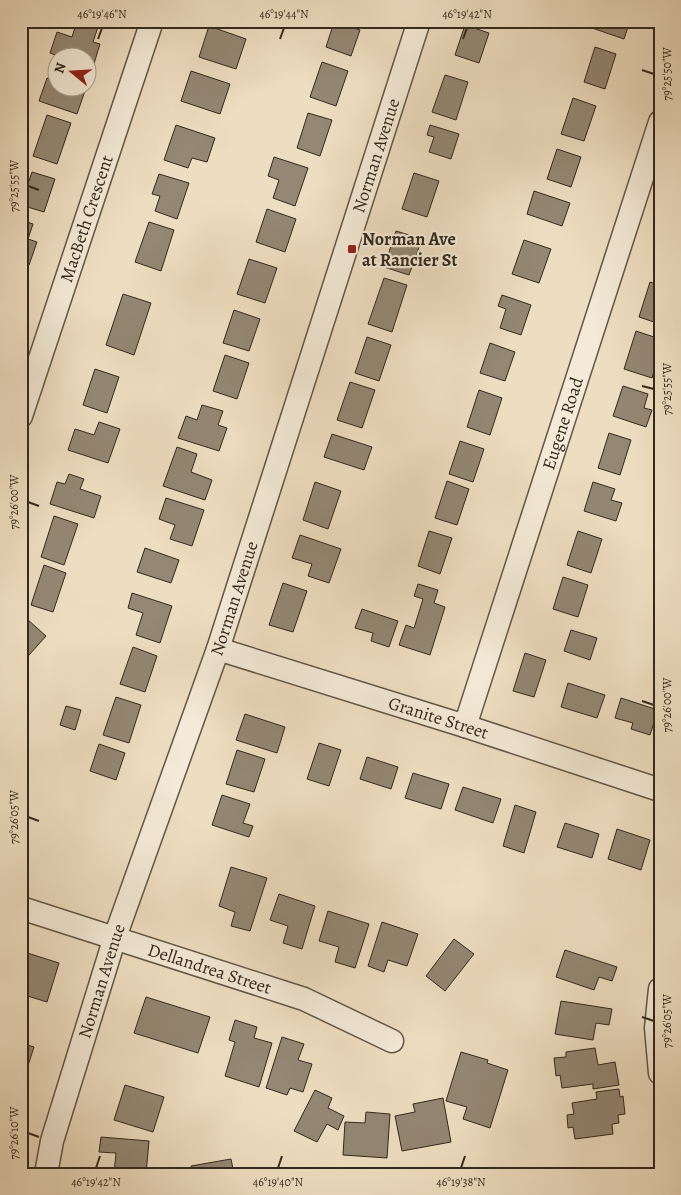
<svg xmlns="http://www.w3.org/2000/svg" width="681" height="1195" viewBox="0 0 681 1195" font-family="Alegreya,serif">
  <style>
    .building { fill: #948773; stroke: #33291e }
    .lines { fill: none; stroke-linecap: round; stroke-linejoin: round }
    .minor-casing { stroke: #625647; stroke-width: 25 }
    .minor { stroke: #f4ead7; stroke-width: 22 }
    .ticks { fill: none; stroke: #33291e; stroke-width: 2 }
    .poi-dot { fill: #8f2418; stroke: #f4ead7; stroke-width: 2 }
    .labels { text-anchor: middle; stroke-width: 4.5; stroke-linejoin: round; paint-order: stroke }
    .street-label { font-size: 18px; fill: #33291e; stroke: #f4ead7 }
    .poi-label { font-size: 18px; font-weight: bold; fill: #33291e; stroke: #f4ead7; text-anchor: start }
    .neatline { fill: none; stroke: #33291e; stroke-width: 2 }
    .ticks-label { font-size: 12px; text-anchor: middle; fill: #33291e }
  </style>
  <rect width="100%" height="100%" fill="#eedec1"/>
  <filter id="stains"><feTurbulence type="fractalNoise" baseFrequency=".004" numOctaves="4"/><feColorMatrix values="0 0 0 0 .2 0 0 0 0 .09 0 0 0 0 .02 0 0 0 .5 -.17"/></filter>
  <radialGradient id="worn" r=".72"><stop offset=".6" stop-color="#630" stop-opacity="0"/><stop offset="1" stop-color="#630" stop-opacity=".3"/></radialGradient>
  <!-- building -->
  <g class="building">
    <polygon points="77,21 98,27 93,42 100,44 93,67 88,66 88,58 63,58 50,53 57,32 72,37"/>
    <polygon points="591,21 630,21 624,39 589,27"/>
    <polygon points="334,22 360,30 351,56 326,47"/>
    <polygon points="465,25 489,33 479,63 455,55"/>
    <polygon points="209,26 246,39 236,69 199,57"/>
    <polygon points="595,47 616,54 605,89 584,82"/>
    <polygon points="322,62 348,71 336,106 310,97"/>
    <polygon points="191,71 230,84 220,114 181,101"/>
    <polygon points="445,75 468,82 456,120 432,112"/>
    <polygon points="47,78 58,81 58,88 86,88 77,114 39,101"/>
    <polygon points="573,98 596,106 584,141 561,134"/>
    <polygon points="308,113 332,120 320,156 297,148"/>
    <polygon points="47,115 71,123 57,164 33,156"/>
    <polygon points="176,125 215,138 207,162 192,158 188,168 164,160"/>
    <polygon points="430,125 459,134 451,159 429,152 434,137 427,135"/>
    <polygon points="557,149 581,157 571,187 547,179"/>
    <polygon points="274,157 308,168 295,206 273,198 279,180 268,176"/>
    <polygon points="32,172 55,179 44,212 21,205 21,179 29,181"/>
    <polygon points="414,173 439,181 427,217 402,209"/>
    <polygon points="159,174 189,183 177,219 155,211 160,196 152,194"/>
    <polygon points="534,191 570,203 562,226 527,214"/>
    <polygon points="267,209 296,219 285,252 256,242"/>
    <polygon points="21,220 33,224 28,239 37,242 29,265 21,263"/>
    <polygon points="149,222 174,230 161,271 135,262"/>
    <polygon points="396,231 422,239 409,275 384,267"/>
    <polygon points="524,240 551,249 539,283 512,274"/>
    <polygon points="249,259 277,268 265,303 237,294"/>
    <polygon points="384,278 407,285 392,332 368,324"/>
    <polygon points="650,282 660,285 660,324 639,317"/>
    <polygon points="123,294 151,303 134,355 106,345"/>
    <polygon points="502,295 531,305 521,335 500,328 506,309 498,306"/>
    <polygon points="234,310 260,319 249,351 223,343"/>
    <polygon points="636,331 660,339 660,352 652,378 624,369"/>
    <polygon points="367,337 391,345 379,381 355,373"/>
    <polygon points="490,343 515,352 505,381 480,373"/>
    <polygon points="225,355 249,363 237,399 213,391"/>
    <polygon points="95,369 119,377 107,413 83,405"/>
    <polygon points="350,382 375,390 362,428 337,420"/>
    <polygon points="623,386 648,394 644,408 652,410 646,427 613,416"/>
    <polygon points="479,390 502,398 490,435 467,427"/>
    <polygon points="202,405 223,411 218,425 227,428 219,451 178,438 186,416 197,420"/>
    <polygon points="99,422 120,429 108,463 68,450 75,429 94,435"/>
    <polygon points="609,433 631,440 620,475 598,468"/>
    <polygon points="332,434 372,447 364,470 324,457"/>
    <polygon points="460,441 484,449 473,482 449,474"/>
    <polygon points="177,447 197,454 191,472 212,480 205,500 163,486"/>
    <polygon points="69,474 84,479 80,489 101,496 94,518 50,504 57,482 65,484"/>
    <polygon points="447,481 469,489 457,525 435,518"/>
    <polygon points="315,482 341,491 328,529 303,520"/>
    <polygon points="593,482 615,489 611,500 622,503 616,521 584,511"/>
    <polygon points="166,498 204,510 192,546 170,539 175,525 159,519"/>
    <polygon points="54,516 78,524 64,565 41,557"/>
    <polygon points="429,531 452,538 440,574 418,566"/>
    <polygon points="578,531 602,539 591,573 567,565"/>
    <polygon points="300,535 341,549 329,583 308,576 312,564 292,558"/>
    <polygon points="145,548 179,560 171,583 137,572"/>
    <polygon points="44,565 66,573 53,612 31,605"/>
    <polygon points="563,577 588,585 578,617 553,609"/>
    <polygon points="283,583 307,591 293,632 269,625"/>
    <polygon points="418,584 438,590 434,603 445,607 430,655 399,645 406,625 414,628 423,599 414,596"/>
    <polygon points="132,593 172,606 160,643 136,635 143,613 128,608"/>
    <polygon points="362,609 398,621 389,647 371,641 373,633 355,628"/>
    <polygon points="27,619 46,636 21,664 21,626"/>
    <polygon points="571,630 597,638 590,660 564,651"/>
    <polygon points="133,647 157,656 145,692 120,684"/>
    <polygon points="525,653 546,660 534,697 513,691"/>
    <polygon points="568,683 605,695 597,718 561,707"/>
    <polygon points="116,697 141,705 129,743 103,735"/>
    <polygon points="621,698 658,710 650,735 631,729 633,723 615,718"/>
    <polygon points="66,706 81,710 75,730 60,725"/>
    <polygon points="245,714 285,727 277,753 236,740"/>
    <polygon points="319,743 341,750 329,786 307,779"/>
    <polygon points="99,744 125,753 116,780 90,771"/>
    <polygon points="237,750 265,759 254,792 226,784"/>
    <polygon points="367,757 398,767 391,789 360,779"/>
    <polygon points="413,773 449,784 441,809 405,798"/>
    <polygon points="463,787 501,799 493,823 455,810"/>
    <polygon points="222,795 250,804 243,823 253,826 249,837 212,825"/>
    <polygon points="515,805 536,812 524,853 503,846"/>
    <polygon points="565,823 599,834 592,858 557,847"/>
    <polygon points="617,829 650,840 641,870 608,859"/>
    <polygon points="231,867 267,878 250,931 231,926 235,912 219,906"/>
    <polygon points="279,894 315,906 302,949 283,943 288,926 270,920"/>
    <polygon points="328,911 369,924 355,968 335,962 339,947 319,941"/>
    <polygon points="382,922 418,934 407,966 388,960 384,972 368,966"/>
    <polygon points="454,939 474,954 445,991 426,976"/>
    <polygon points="565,950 617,967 612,981 599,977 594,990 556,977"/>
    <polygon points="21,951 59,963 47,1002 21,994"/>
    <polygon points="146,997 210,1017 198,1053 134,1033"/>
    <polygon points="561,1001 612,1009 609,1025 596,1023 593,1040 555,1034"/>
    <polygon points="235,1020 257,1027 254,1038 272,1043 259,1087 225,1076 235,1042 229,1040"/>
    <polygon points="282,1037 304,1044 298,1060 312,1064 303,1092 290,1088 287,1095 266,1088"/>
    <polygon points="21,1043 34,1047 24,1078 21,1078"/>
    <polygon points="595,1048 598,1065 615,1062 619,1085 593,1089 593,1084 562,1088 560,1075 556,1076 554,1058 566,1057 566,1052"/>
    <polygon points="461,1052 488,1060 487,1063 508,1070 490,1128 463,1119 467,1107 446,1101"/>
    <polygon points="125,1085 164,1097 153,1132 114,1120"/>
    <polygon points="619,1089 620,1097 623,1096 625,1114 618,1115 619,1123 612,1124 613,1134 575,1139 573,1127 568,1128 567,1115 574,1114 572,1103 597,1099 596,1092"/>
    <polygon points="315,1090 332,1098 328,1108 344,1116 338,1130 327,1124 317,1142 294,1131"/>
    <polygon points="443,1098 451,1142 402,1151 395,1116 415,1112 413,1104"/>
    <polygon points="366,1112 390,1114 387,1158 343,1155 345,1122 365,1123"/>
    <polygon points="101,1137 149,1141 146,1174 114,1173 116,1153 99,1152"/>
    <polygon points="231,1159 234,1174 192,1174 191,1166"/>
  </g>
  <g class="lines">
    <!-- minor casing -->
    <g class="minor-casing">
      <g id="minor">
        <path id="s1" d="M21,416L152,21"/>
        <path id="s2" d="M218,649L465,726L660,790"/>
        <path id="s3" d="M465,726L660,122"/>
        <path id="s4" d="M21,908L304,999L392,1041"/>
        <polyline points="660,989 656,1028 660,1073"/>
        <path id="s5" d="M46,1174L52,1141L115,937L218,649L419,21"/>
      </g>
    </g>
    <!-- minor -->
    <use href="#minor" class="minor"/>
  </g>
  <!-- ticks -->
  <path class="ticks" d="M98,39L102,28M280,39L284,28M463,39L467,28M642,70L654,74M28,186L39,190M642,386L654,389M28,502L39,506M642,701L654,705M28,817L39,821M642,1017L654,1021M28,1133L39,1137M96,1168L100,1156M278,1168L282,1156M461,1168L465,1156"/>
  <!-- markers -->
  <rect class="poi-dot" x="347" y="244" width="10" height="10" rx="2.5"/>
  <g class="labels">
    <!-- street labels -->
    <g class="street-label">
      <text dy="6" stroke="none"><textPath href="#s5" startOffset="1071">Norman Avenue</textPath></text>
      <text dy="6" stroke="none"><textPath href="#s1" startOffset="208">MacBeth Crescent</textPath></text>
      <text dy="6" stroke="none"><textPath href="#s3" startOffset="318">Eugene Road</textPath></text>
      <text dy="6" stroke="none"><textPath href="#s5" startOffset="606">Norman Avenue</textPath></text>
      <text dy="6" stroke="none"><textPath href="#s2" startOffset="231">Granite Street</textPath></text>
      <text dy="6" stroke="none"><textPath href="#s4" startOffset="198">Dellandrea Street</textPath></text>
      <text dy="6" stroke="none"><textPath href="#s5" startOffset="201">Norman Avenue</textPath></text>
    </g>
    <!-- poi labels -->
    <g class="poi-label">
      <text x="362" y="245">Norman Ave<tspan x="362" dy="21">at Rancier St</tspan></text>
    </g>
  </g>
  <!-- margin -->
  <rect width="681" height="1195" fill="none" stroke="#eedec1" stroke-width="55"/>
  <!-- north arrow -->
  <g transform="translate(72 72) rotate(288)"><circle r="24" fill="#f4ead7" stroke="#a79d8d"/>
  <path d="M0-4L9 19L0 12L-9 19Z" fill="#8f2418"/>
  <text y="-8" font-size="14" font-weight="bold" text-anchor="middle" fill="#33291e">N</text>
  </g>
  <rect x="28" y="28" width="626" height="1140" class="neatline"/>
  <g class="ticks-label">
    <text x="102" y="18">46°19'46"N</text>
    <text x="284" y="18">46°19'44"N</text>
    <text x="467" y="18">46°19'42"N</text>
    <text transform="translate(667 74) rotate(-90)" y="4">79°25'50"W</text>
    <text transform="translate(14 186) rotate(-90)" y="4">79°25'55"W</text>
    <text transform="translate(667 389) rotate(-90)" y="4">79°25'55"W</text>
    <text transform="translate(14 502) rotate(-90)" y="4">79°26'00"W</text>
    <text transform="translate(667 705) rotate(-90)" y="4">79°26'00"W</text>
    <text transform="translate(14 817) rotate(-90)" y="4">79°26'05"W</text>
    <text transform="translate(667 1021) rotate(-90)" y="4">79°26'05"W</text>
    <text transform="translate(14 1133) rotate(-90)" y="4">79°26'10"W</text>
    <text x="96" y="1186">46°19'42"N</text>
    <text x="278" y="1186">46°19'40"N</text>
    <text x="461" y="1186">46°19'38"N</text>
  </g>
  <rect width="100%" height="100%" filter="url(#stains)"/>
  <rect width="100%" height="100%" fill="url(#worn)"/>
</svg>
